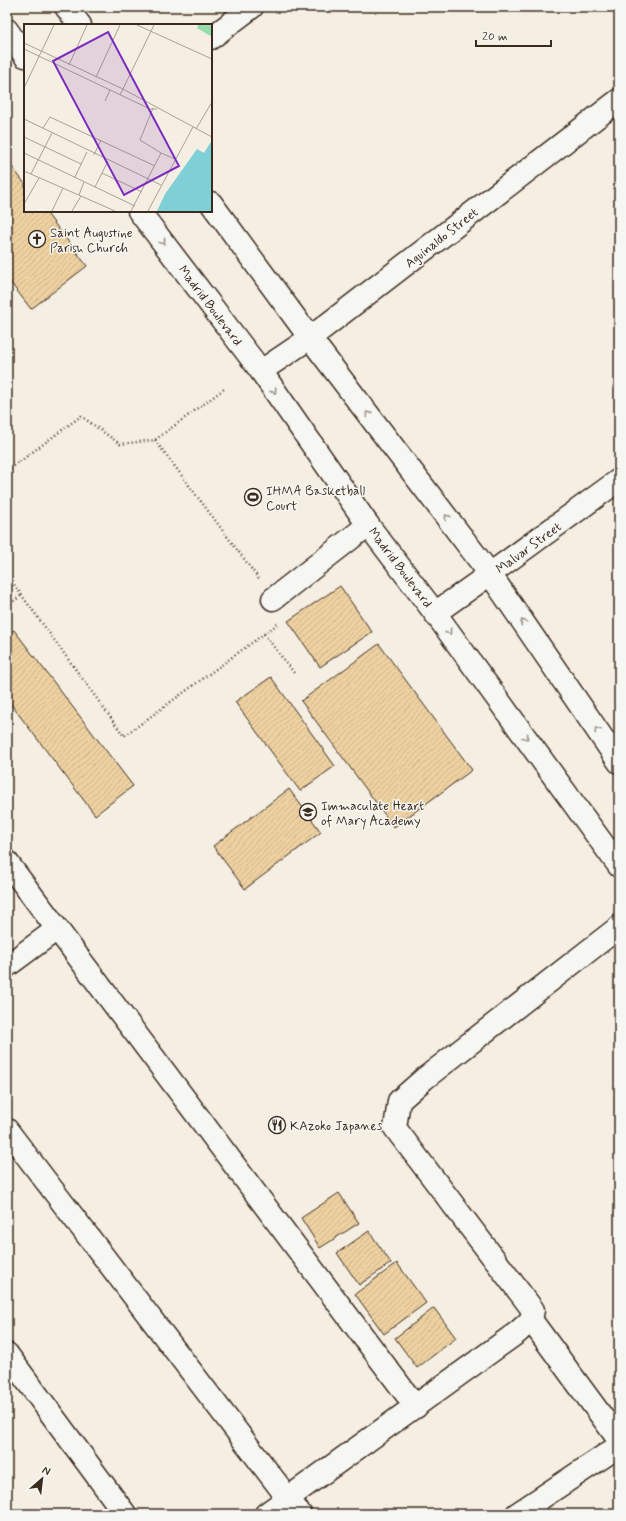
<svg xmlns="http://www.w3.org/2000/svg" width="626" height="1521" viewBox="0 0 626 1521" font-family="Mynerve,sans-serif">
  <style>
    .building { fill: url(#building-hatch); stroke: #3b2a1e }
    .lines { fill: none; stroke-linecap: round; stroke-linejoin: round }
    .minor-casing { stroke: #3b2a1e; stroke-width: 25 }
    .tertiary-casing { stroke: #3b2a1e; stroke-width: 25 }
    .path { stroke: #3b2a1e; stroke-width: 2.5; stroke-dasharray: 1 3; stroke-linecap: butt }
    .minor { stroke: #f6f6f2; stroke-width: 22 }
    .tertiary { stroke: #f6f6f2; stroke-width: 22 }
    .oneway { stroke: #989088 }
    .labels { text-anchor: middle; stroke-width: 3; stroke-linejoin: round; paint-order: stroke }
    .poi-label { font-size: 13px; fill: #3b2a1e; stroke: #f6f6f2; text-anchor: start }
    .street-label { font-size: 13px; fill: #3b2a1e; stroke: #f6f6f2 }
    .inset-road { fill: none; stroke: #aaa094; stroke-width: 1 }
    .view { fill: #7b2cbf; fill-opacity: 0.15; stroke: #7b2cbf; stroke-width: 2 }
    .inset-edge { fill: none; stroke: #3b2a1e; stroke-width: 2 }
  </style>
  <defs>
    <pattern id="building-hatch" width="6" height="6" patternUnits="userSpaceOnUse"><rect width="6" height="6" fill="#eed1a1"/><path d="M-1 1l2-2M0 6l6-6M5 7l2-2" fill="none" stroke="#cdb48a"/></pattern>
  </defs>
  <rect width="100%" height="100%" fill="#f4efe2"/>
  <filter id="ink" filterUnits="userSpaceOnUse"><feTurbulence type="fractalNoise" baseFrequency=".025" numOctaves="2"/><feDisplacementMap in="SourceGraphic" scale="8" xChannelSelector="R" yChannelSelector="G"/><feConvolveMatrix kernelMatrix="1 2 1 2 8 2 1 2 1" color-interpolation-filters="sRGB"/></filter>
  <g filter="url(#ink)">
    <!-- building -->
    <g class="building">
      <polygon points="7,160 25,184 25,211 45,211 87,266 31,309 7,278"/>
      <polygon points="340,586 372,632 320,667 288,621"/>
      <polygon points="14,630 133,786 95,815 7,699 7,635"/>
      <polygon points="379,644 472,770 394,827 301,701"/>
      <polygon points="271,677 335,766 300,791 235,702"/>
      <polygon points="289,789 321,832 245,889 213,846"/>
      <polygon points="339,1193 359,1223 320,1248 301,1218"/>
      <polygon points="369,1231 391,1263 359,1285 337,1253"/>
      <polygon points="397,1263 426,1303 384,1334 355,1294"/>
      <polygon points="434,1308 456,1338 417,1368 395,1338"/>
    </g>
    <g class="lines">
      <!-- minor casing -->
      <g class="minor-casing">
        <g id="minor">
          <polyline points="211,38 252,7"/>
          <polyline points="261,371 310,338 619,100"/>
          <polyline points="273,599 368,525"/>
          <polyline points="435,613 490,574 619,480"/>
          <polyline points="7,862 416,1407"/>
          <polyline points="7,966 57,929"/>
          <polyline points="7,1130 300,1514"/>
          <polyline points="531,1320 619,1440"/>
          <polyline points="7,1354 125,1514"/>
          <polyline points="266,1514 518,1332 531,1320 533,1310 395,1128 399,1101 424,1079 619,927"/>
          <polyline points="517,1514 619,1446"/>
        </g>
      </g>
      <!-- tertiary casing -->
      <g class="tertiary-casing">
        <g id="tertiary">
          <polyline points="66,7 80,25"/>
          <polyline points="7,30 25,56"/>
          <polyline points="211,203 310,338 490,574 619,762"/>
          <polyline points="139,211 261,371 368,525 435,613 619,866"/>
        </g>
      </g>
      <!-- path -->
      <g class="path">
        <polyline points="155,440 259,579"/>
        <polyline points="7,471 81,416 120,444 155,440 224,389"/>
        <polyline points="7,575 124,736 279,623"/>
        <polyline points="7,606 22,595"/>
        <polyline points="264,634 295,674"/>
      </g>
      <!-- minor -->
      <use href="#minor" class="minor"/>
      <!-- tertiary -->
      <use href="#tertiary" class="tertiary"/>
    </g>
    <!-- one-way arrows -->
    <defs><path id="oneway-chevron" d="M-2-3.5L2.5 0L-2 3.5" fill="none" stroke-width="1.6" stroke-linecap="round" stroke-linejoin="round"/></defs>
    <g class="oneway">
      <use href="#oneway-chevron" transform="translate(163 242) rotate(53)"/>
      <use href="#oneway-chevron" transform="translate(274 391) rotate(55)"/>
      <use href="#oneway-chevron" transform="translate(368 414) rotate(-127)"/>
      <use href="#oneway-chevron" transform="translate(447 517) rotate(-127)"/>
      <use href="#oneway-chevron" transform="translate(523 622) rotate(-124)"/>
      <use href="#oneway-chevron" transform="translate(449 632) rotate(54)"/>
      <use href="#oneway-chevron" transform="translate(597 730) rotate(-124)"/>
      <use href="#oneway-chevron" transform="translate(526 737) rotate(54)"/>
    </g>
  </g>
  <!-- icons -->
  <defs>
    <g id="church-ring" transform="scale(0.9)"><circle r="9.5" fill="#f6f6f2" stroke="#3b2a1e" stroke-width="1.5"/><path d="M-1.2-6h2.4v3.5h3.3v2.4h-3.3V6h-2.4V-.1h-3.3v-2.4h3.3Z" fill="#3b2a1e"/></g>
    <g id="stadium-ring" transform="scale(0.9)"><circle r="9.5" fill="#f6f6f2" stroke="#3b2a1e" stroke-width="1.5"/><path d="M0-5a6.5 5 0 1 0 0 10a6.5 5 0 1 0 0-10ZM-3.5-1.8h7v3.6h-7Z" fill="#3b2a1e"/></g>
    <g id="school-ring" transform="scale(0.9)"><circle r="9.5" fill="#f6f6f2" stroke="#3b2a1e" stroke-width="1.5"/><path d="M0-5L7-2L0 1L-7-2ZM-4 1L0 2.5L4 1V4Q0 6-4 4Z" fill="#3b2a1e"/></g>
    <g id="restaurant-ring" transform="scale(0.9)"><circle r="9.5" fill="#f6f6f2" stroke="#3b2a1e" stroke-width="1.5"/><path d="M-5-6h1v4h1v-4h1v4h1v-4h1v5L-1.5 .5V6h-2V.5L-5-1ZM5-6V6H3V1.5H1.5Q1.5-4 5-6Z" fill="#3b2a1e"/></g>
  </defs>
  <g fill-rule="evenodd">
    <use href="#church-ring" x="37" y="239"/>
    <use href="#stadium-ring" x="253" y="497"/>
    <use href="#school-ring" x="308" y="812"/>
    <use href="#restaurant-ring" x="277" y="1125"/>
  </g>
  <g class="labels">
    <!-- poi labels -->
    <g class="poi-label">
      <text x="50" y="237">Saint Augustine<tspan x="50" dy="15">Parish Church</tspan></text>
      <text x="266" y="495">IHMA Basketball<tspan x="266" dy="15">Court</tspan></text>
      <text x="321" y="810">Immaculate Heart<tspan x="321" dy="15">of Mary Academy</tspan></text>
      <text x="290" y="1130">KAzoko Japanes</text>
    </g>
    <!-- street labels -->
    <g class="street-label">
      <text transform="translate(441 237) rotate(-38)" y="5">Aguinaldo Street</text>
      <text transform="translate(211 305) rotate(53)" y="5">Madrid Boulevard</text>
      <text transform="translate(528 547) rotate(-36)" y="5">Malvar Street</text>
      <text transform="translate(401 567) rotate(53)" y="5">Madrid Boulevard</text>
    </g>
  </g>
  <!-- overview -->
  <g transform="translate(24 24)">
    <rect width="188" height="188" fill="#f4efe2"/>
    <path d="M174,1H188V13L173,4Z" fill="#95ddac"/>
    <path d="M188,116V187H133L141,170L173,125L180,129Z" fill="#7fd0d6"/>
    <path class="inset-road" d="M113,1L188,35M0,19L99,65L188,113M0,25L126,85H133M45,41L63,1M72,53L96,1M0,64L30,1M96,71L130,1M81,77L86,66M0,95L137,161M19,104L26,93L131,142M172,105L188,78M0,113L57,140M0,129L111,182M137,129L151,135M70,131L77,116M0,147L91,187M78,149L118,168M7,150L28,109M51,153L63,128M71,163L84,137M55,171L60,158M0,180L15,154M28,187L39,164M48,187L57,172M107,187L137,129L116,116L129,84M124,187L169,103"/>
    <path class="view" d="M84,8L155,142L100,171L29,37Z"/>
    <rect width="188" height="188" class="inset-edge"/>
  </g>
  <!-- margin -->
  <rect width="626" height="1521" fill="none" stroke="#f6f6f2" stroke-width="24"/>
  <rect x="12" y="12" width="602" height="1497" fill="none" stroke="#3b2a1e" stroke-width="1.5" filter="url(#ink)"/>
  <!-- north arrow -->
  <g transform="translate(42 1479) rotate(28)" stroke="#f6f6f2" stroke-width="3" paint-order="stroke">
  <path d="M0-3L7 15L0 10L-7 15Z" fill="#3b2a1e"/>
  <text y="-6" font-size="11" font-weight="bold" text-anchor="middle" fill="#3b2a1e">N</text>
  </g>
  <!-- scale -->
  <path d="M476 40v6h75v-6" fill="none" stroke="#3b2a1e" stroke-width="2"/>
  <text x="482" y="40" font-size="12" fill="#3b2a1e" stroke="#f6f6f2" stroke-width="3" paint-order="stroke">20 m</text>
</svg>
